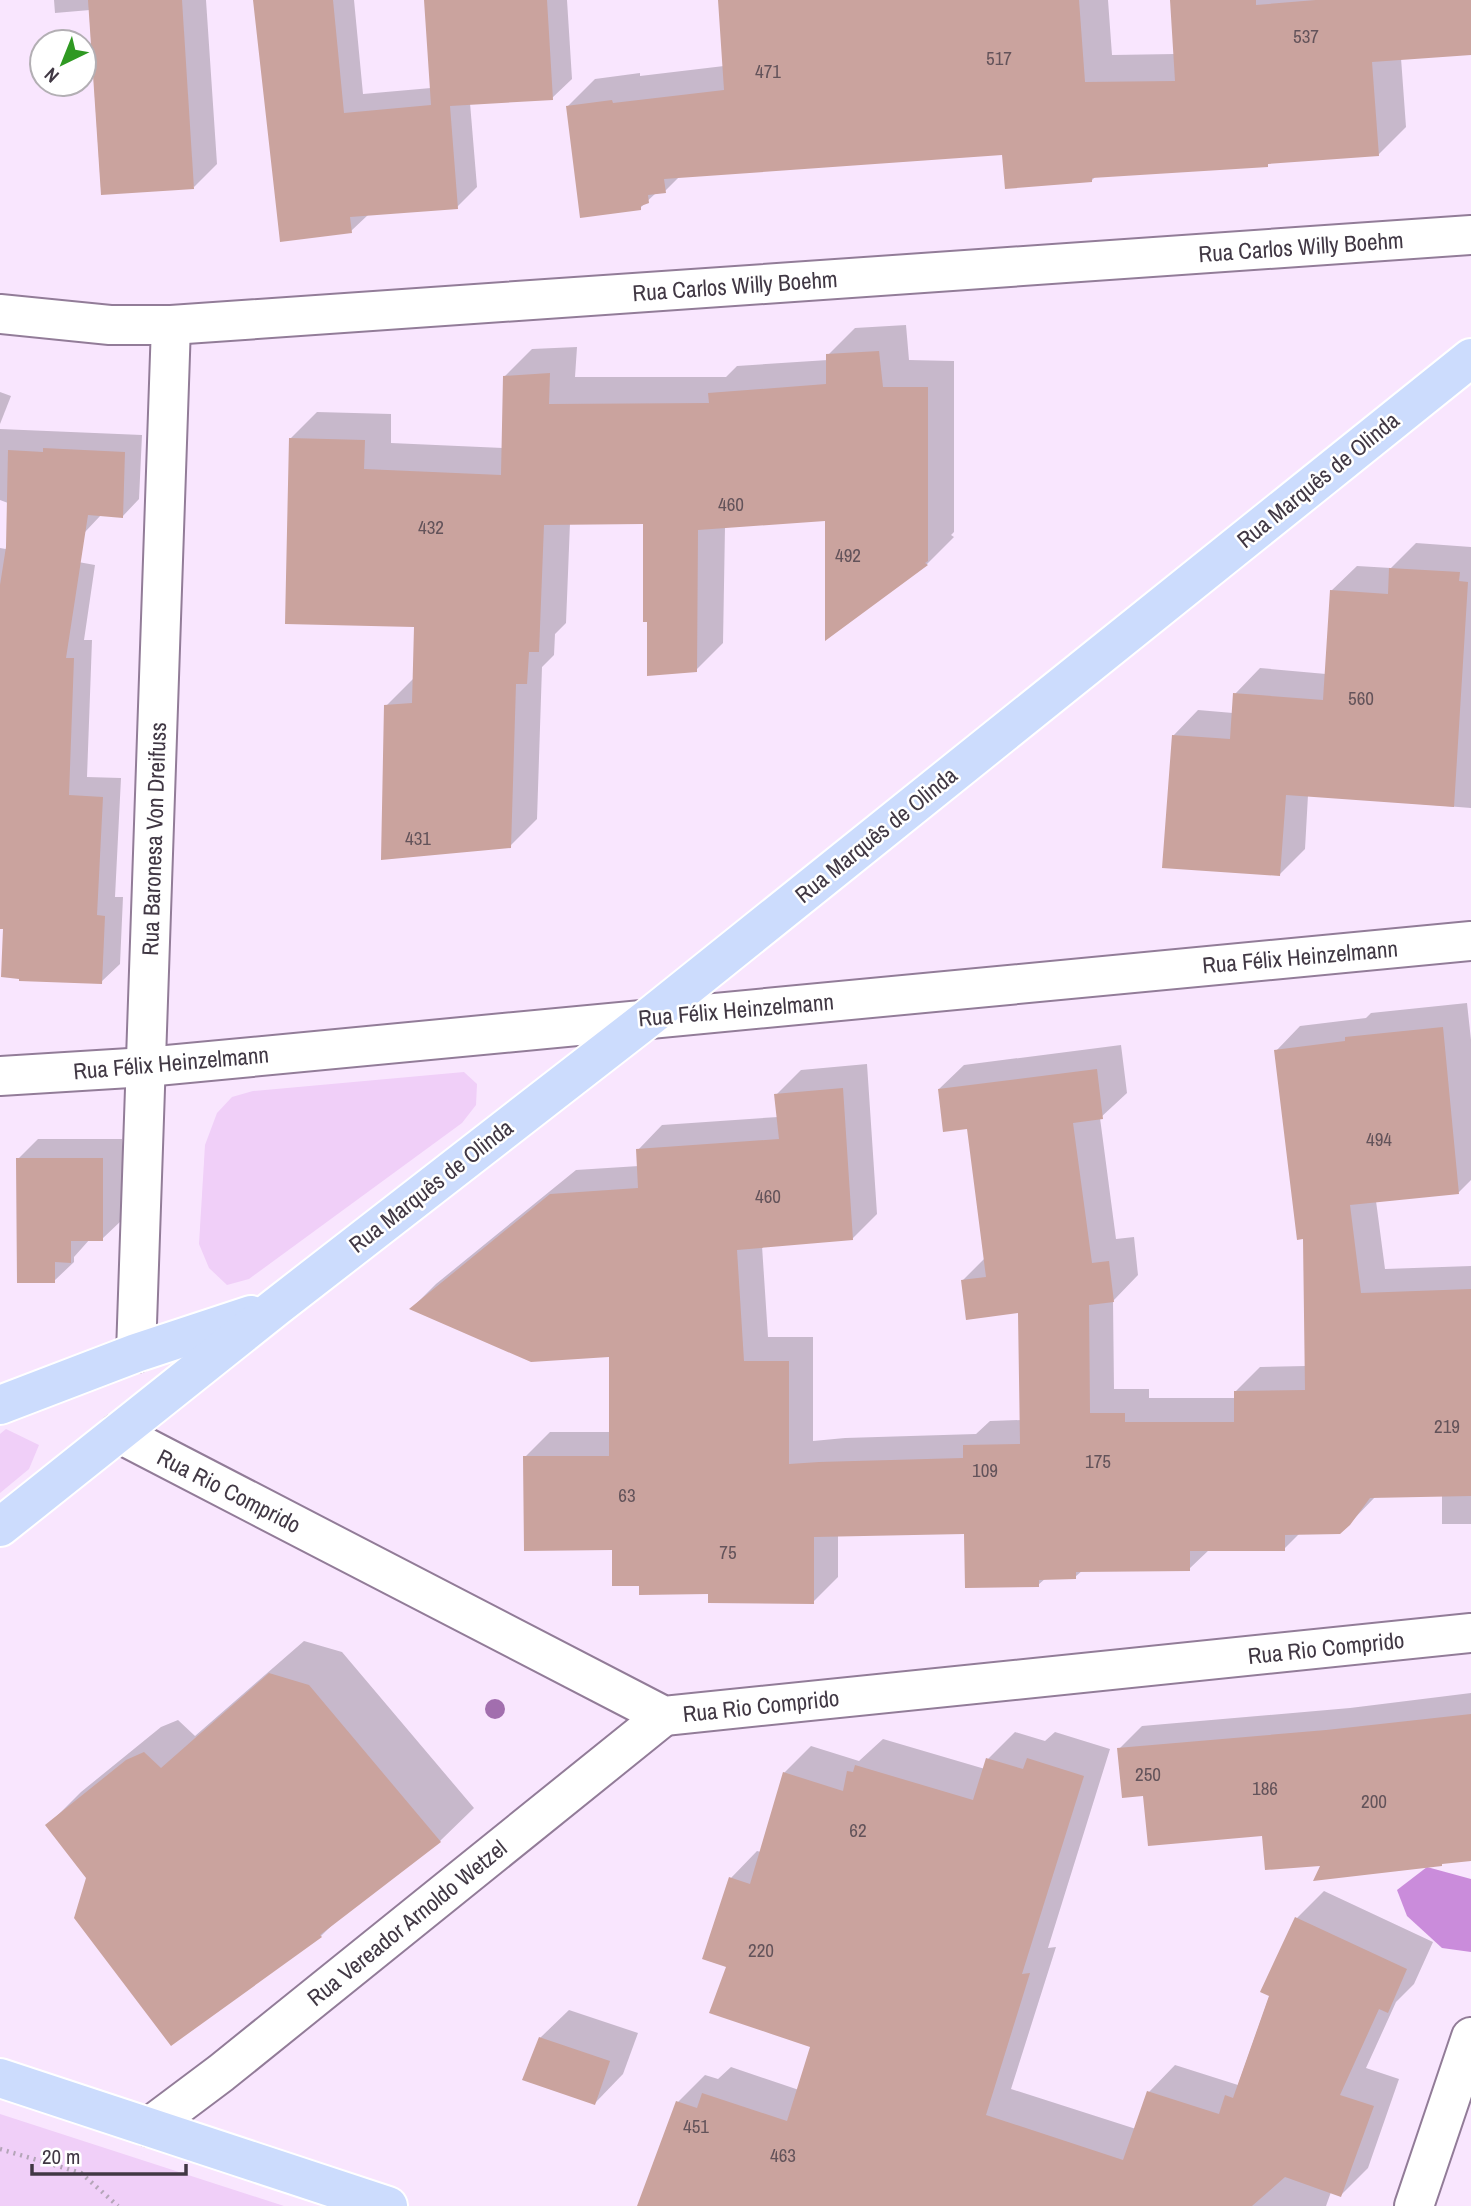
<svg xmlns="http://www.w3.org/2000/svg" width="1471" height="2206" viewBox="0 0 1471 2206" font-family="'Archivo Narrow',sans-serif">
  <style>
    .green { fill: #f0cff8 }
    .forest { fill: #ca8cdb }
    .shadow { fill: #0003 }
    .building { fill: #caa39e }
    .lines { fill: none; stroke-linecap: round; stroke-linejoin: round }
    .minor-casing { stroke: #927c98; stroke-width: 42 }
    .major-casing { stroke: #fff; stroke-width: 42 }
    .path { stroke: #b4a5b8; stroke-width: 4.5; stroke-dasharray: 2 5; stroke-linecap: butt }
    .minor { stroke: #fff; stroke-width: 38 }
    .major { stroke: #ccdcfd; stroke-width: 38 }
    .tree { fill: #a26eae }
    .labels { text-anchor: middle; stroke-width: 5; stroke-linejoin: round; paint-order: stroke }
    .number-label { font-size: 19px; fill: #63535a }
    .street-label { font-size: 23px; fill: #413844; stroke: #fff }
  </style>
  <rect width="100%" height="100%" fill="#f9e6fe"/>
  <!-- green -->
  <g class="green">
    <polygon points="464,1072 477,1084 476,1105 462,1123 249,1279 227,1285 209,1268 199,1244 205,1145 217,1113 232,1097 253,1091"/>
    <polygon points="6,1429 39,1445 29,1469 0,1493 0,1434"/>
    <polygon points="0,2114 284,2206 0,2206"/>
  </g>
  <!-- forest -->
  <polygon class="forest" points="1427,1867 1471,1879 1471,1952 1442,1948 1407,1916 1397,1890"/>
  <!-- shadow -->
  <g class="shadow">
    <polygon points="54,0 206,0 217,164 194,187 90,10 55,13"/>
    <polygon points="256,0 354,0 363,94 431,88 426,0 567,0 572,79 552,98 470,103 477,187 457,207 369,214 351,231"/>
    <polygon points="719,0 1108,0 1112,55 1175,54 1251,0 1471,0 1471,53 1401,58 1406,127 1378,155 1271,162 1267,165 1096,176 1091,181 1004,153 680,176 665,191 657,192 640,208 568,106 595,79 640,73 640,76 724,66"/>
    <polygon points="906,325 909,360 954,361 954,532 951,535 954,537 927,564 827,637 827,520 725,527 723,643 696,670 645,523 570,523 566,623 555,634 554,655 542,667 537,819 510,846 386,706 413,679 416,626 290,439 317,412 391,414 391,443 503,448 505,376 532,349 577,347 575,377 726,377 737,366 828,360 828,355 855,328"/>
    <polygon points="0,392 11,396 0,424"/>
    <polygon points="0,429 142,435 139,499 122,517 101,515 85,532 0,500"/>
    <polygon points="1416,543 1471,547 1471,808 1308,795 1305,849 1280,874 1173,736 1198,710 1233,713 1235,694 1260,668 1326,674 1331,591 1357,566 1391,568"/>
    <polygon points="0,548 95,565 84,640 92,640 87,777 121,778 115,897 123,897 120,964 101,982 4,927 0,927"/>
    <polygon points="1467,1003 1471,1040 1471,1180 1459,1192 1376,1201 1385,1269 1471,1266 1471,1524 1442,1524 1442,1495 1376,1496 1349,1524 1300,1533 1284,1549 1210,1549 1189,1569 1083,1570 1075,1577 1046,1578 1038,1585 966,1532 838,1535 838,1577 813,1602 641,1584 613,1548 525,1457 550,1432 611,1432 611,1356 412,1308 436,1284 576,1170 639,1166 638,1150 662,1125 778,1117 776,1095 801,1070 867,1064 877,1214 852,1239 762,1246 768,1337 813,1337 813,1441 845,1438 976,1434 990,1421 1021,1420 1019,1311 963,1280 985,1258 969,1127 939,1089 964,1065 1121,1045 1127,1093 1100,1118 1116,1239 1134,1237 1138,1275 1113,1301 1114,1389 1149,1389 1149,1398 1236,1398 1236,1391 1260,1367 1306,1366 1304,1237 1276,1051 1300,1026 1366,1018 1371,1013"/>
    <polygon points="38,1139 122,1139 122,1220 102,1239 90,1239 74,1257 74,1262 54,1281 18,1159"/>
    <polygon points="304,1641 342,1652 474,1808 440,1841 339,1918 321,1936 171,2043 88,1878 48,1825 81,1792 161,1727 178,1720 195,1736"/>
    <polygon points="1471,1693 1471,1859 1322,1864 1264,1834 1145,1794 1119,1749 1142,1726 1350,1708"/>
    <polygon points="1015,1732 1045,1741 1055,1732 1110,1749 1048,1948 1056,1947 1011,2089 1136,2129 1149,2092 1175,2065 1238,2085 1297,1918 1324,1891 1433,1942 1414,1984 1396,2002 1366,2068 1399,2079 1368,2168 1341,2195 1331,2192 1326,2206 680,2206 678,2102 705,2075 718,2079 731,2067 799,2090 812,2046 729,1966 731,1878 757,1851 761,1852 784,1773 811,1746 859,1761 883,1739 985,1769 988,1759"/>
    <polygon points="569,2010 638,2033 623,2074 595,2103 540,2038"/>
  </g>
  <!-- building -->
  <g class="building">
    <polygon points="88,0 182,0 194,189 101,195"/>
    <polygon points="253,0 333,0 344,113 431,105 424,0 547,0 553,100 450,106 458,209 350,217 352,233 280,242"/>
    <polygon points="718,0 1079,0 1085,82 1175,81 1170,0 1256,0 1256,5 1316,0 1471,0 1471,55 1372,62 1379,156 1268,164 1268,167 1092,178 1092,182 1005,189 1002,155 664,179 666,193 648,195 649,203 641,206 641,210 580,218 566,106 612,100 613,103 724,90"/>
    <polygon points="879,351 883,387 928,387 928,561 925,563 928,565 825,641 825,521 698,530 697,672 647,676 647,622 643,622 643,524 544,525 539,652 529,652 527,684 516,684 511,848 381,860 384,705 412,703 414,627 285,624 289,438 365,440 364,469 501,475 503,376 550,373 549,404 709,403 708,393 826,384 826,354"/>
    <polygon points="43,448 125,452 123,518 88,515 66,658 74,658 69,795 103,797 97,915 105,916 102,984 19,981 19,979 1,977 3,929 0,929 0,585 6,547 8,450 43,452"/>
    <polygon points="1389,568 1460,572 1459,581 1468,582 1454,807 1286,795 1280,876 1162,868 1172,735 1230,739 1233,693 1323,700 1330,590 1388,594"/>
    <polygon points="1443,1027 1459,1194 1350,1205 1361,1293 1471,1289 1471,1496 1370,1498 1350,1525 1340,1534 1285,1535 1285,1551 1190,1551 1190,1571 1076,1572 1076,1579 1039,1580 1039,1587 965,1588 964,1534 814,1537 814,1604 708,1603 708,1594 639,1595 639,1586 612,1586 612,1550 524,1551 523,1456 609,1456 609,1357 531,1362 409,1309 550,1194 638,1188 636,1149 779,1139 774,1094 843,1088 853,1240 737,1250 744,1361 789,1361 789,1464 819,1462 963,1458 963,1445 1020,1444 1018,1313 966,1320 961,1280 986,1277 967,1129 943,1132 938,1089 1097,1069 1103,1119 1073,1123 1092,1263 1109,1261 1114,1302 1089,1305 1090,1413 1125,1413 1125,1422 1234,1422 1234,1391 1305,1390 1303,1239 1297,1240 1274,1050 1345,1041 1345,1037"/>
    <polygon points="16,1158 103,1158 103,1241 71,1241 71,1263 55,1262 55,1283 17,1283"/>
    <polygon points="269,1673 309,1685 441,1842 320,1935 322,1937 171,2046 74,1918 86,1878 45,1825 126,1760 144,1752 161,1768"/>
    <polygon points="1471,1714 1471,1861 1442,1864 1442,1866 1313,1881 1320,1866 1265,1870 1262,1836 1148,1846 1143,1796 1122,1798 1117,1748 1326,1730"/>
    <polygon points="986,1758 1023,1769 1027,1758 1084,1776 1022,1974 1030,1973 986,2115 1123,2160 1147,2091 1219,2114 1225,2095 1233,2098 1269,1996 1260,1992 1295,1917 1407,1969 1388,2013 1379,2009 1340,2095 1374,2106 1341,2197 1285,2177 1252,2206 637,2206 676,2101 697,2108 702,2093 787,2121 810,2047 709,2013 726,1967 702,1959 729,1877 750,1884 783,1772 843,1791 847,1771 853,1772 855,1765 973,1800"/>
    <polygon points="539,2037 610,2061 595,2105 522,2080"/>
  </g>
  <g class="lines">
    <!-- minor casing -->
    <g class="minor-casing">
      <g id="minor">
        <polyline points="0,314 110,325 171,325 1471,235"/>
        <polyline points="0,1076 146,1067 1471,941"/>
        <polyline points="136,1353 171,325"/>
        <polyline points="118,1433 664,1716 1471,1633"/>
        <polyline points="149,2127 221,2073 664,1716"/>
        <polyline points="1414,2206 1471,2037"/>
      </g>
    </g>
    <!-- major casing -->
    <g class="major-casing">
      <g id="major">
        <polyline points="0,1405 136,1353 251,1315"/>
        <polyline points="0,1527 276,1307 647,1019 1471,358"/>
        <polyline points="0,2078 388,2206"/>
      </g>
    </g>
    <!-- path -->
    <polyline class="path" points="0,2149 81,2173 118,2206"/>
    <!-- minor -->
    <use href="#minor" class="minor"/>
    <!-- major -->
    <use href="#major" class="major"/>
  </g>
  <!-- trees -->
  <circle class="tree" cx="495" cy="1709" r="10"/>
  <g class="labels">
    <!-- number labels -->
    <g class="number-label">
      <text x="1306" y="43">537</text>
      <text x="999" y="65">517</text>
      <text x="768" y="78">471</text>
      <text x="731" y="511">460</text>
      <text x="431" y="534">432</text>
      <text x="848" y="562">492</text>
      <text x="1361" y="705">560</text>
      <text x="418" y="845">431</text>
      <text x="1379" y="1146">494</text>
      <text x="768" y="1203">460</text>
      <text x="1447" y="1433">219</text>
      <text x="1098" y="1468">175</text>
      <text x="985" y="1477">109</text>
      <text x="627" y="1502">63</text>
      <text x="728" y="1559">75</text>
      <text x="1148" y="1781">250</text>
      <text x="1265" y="1795">186</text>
      <text x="1374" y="1808">200</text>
      <text x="858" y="1837">62</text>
      <text x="761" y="1957">220</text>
      <text x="696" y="2133">451</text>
      <text x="783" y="2162">463</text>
    </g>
    <!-- street labels -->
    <g class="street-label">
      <text transform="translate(1301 247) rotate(-4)" y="8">Rua Carlos Willy Boehm</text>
      <text transform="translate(735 286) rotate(-4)" y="8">Rua Carlos Willy Boehm</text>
      <text transform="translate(1318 480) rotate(-39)" y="8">Rua Marquês de Olinda</text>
      <text transform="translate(876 835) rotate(-39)" y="8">Rua Marquês de Olinda</text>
      <text transform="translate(154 839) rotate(-88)" y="8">Rua Baronesa Von Dreifuss</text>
      <text transform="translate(1300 957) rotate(-5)" y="8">Rua Félix Heinzelmann</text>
      <text transform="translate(736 1010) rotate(-5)" y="8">Rua Félix Heinzelmann</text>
      <text transform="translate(171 1063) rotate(-5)" y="8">Rua Félix Heinzelmann</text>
      <text transform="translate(431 1186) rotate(-38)" y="8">Rua Marquês de Olinda</text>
      <text transform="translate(229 1491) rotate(27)" y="8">Rua Rio Comprido</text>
      <text transform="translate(1326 1648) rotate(-6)" y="8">Rua Rio Comprido</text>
      <text transform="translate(761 1706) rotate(-6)" y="8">Rua Rio Comprido</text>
      <text transform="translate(407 1923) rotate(-39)" y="8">Rua Vereador Arnoldo Wetzel</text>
    </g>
  </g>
  <!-- north arrow -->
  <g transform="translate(63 63) rotate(223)"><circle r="33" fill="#ffffff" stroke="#b3afb4" stroke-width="2"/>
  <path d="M0-5L12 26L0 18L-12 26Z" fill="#2f9922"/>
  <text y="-10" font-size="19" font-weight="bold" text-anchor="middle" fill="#413844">N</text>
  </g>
  <!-- scale -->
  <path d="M32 2164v10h154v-10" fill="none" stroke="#413844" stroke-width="3.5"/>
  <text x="42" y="2164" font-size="21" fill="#413844" stroke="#ffffff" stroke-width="5" paint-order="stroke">20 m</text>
</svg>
